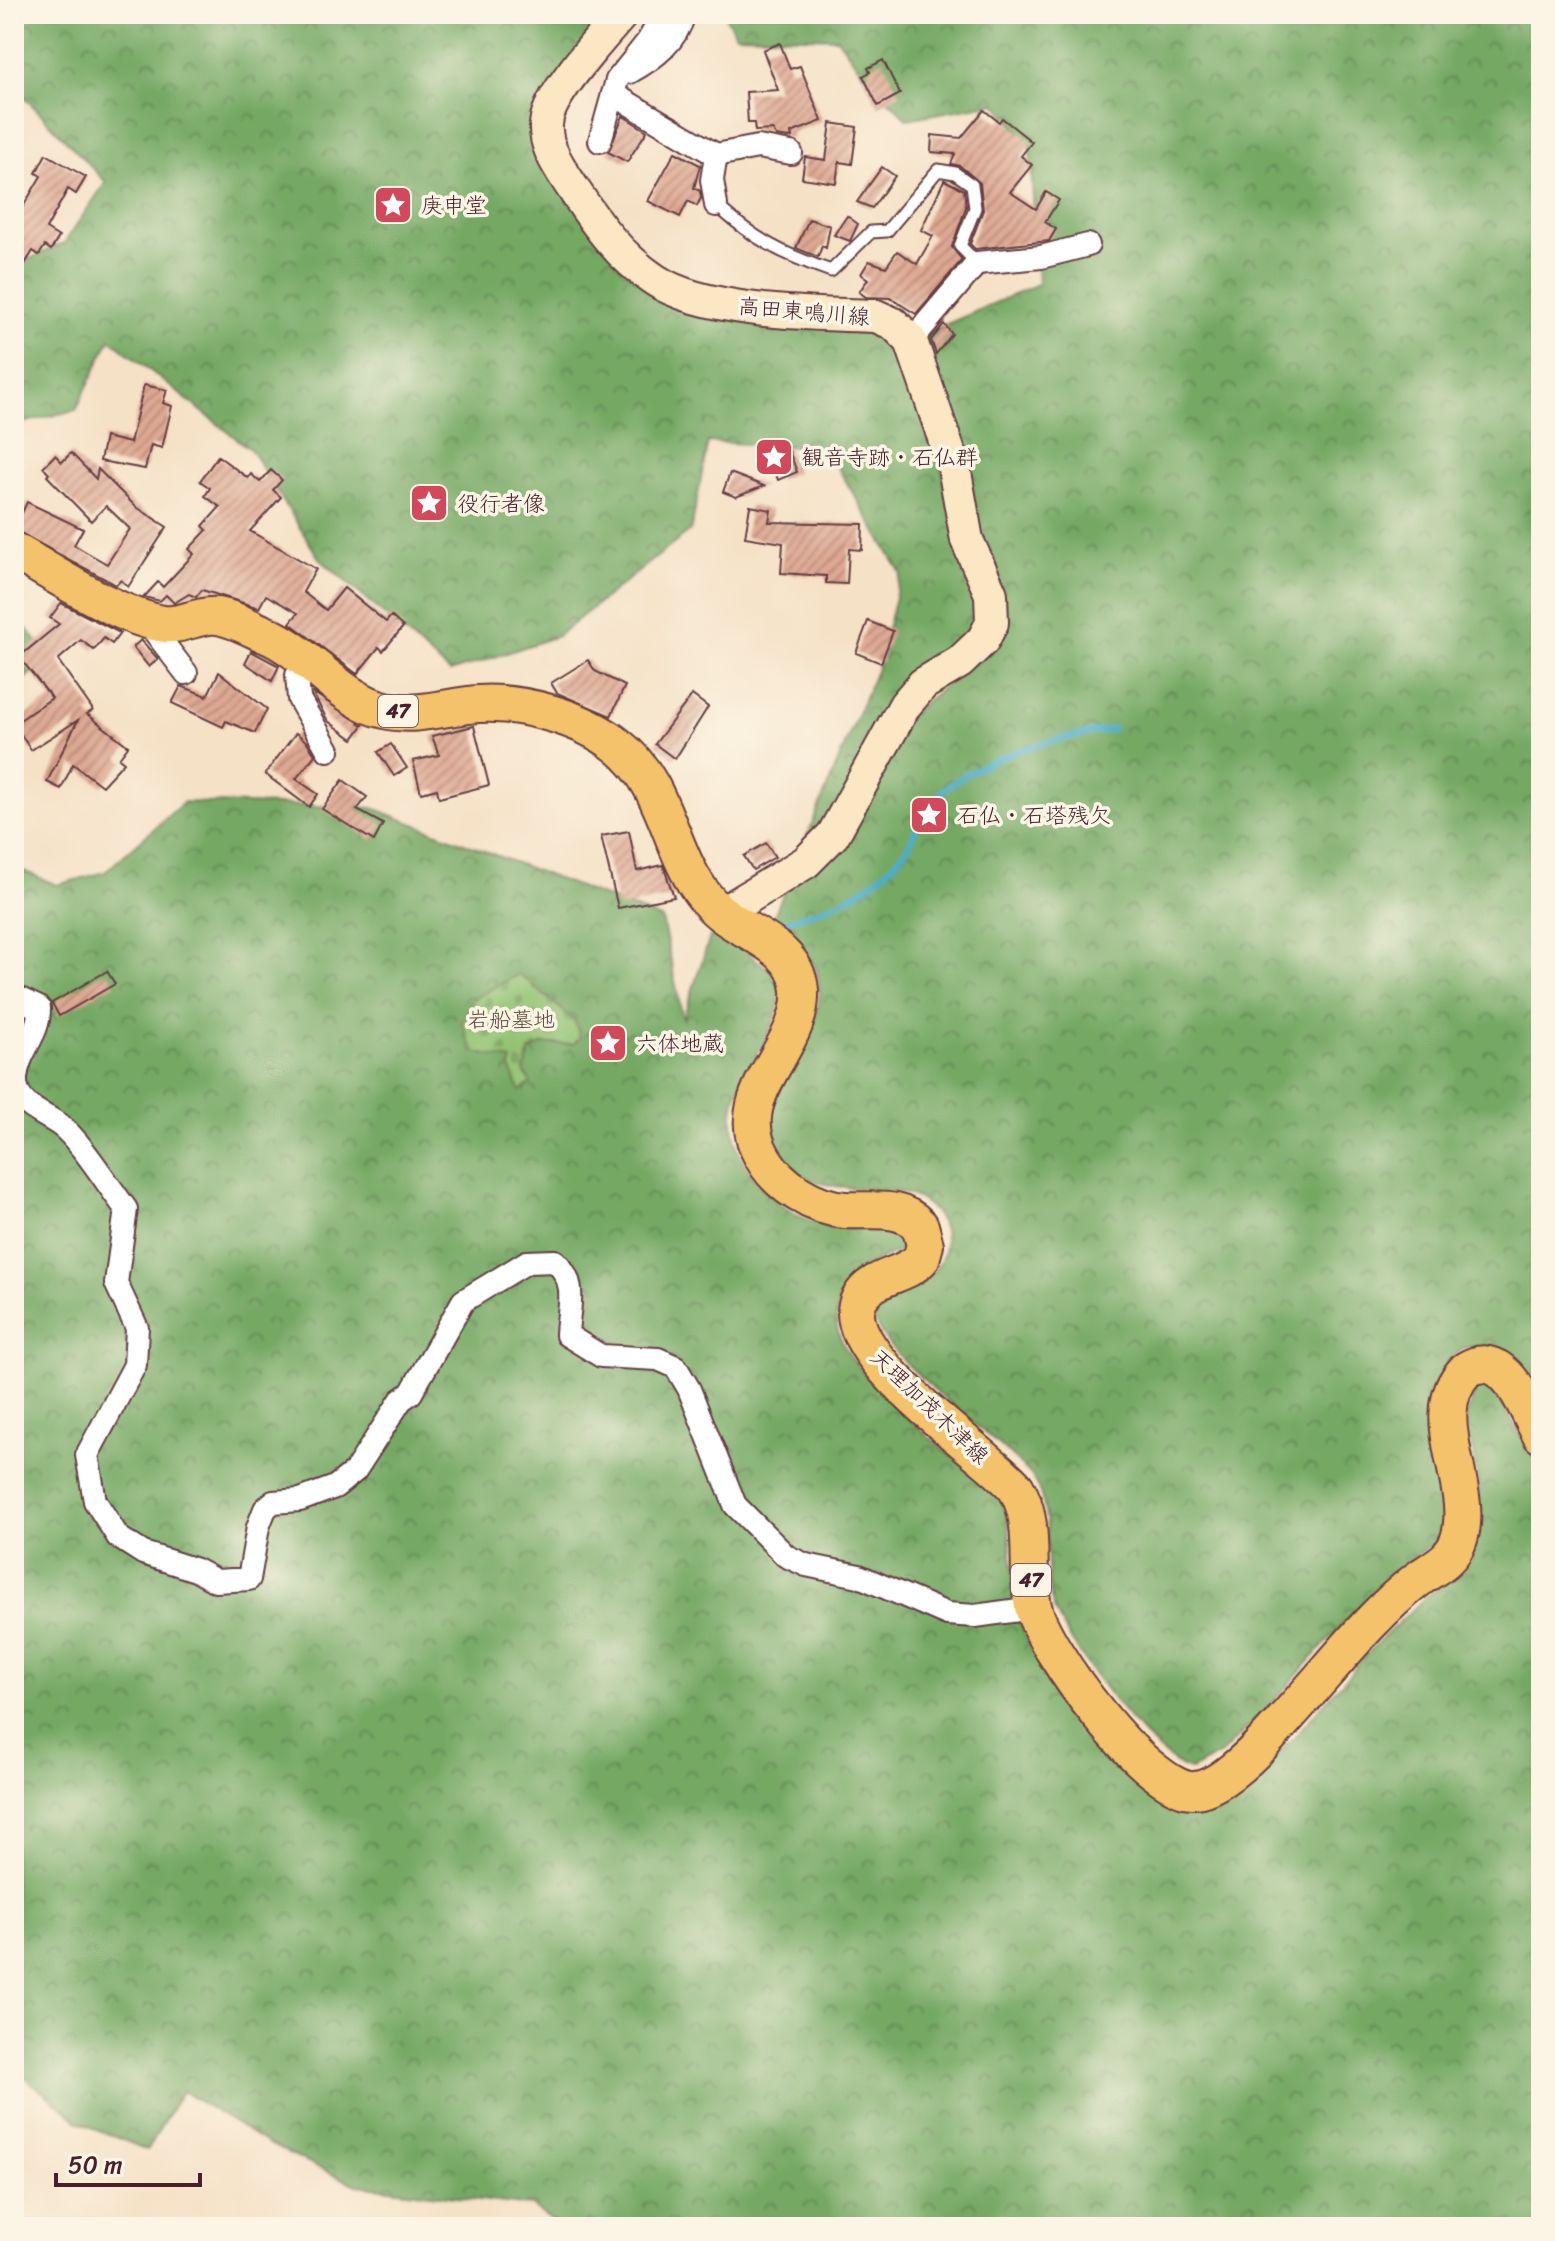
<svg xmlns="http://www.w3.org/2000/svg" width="1555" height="2241" viewBox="0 0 1555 2241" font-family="Sriracha,'Klee One',sans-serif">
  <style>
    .forest { fill: url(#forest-crowns); stroke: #606448; stroke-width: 2 }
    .cemetery { fill: url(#cemetery-stones); stroke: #6e704e; stroke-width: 2 }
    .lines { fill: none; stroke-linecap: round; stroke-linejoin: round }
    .stream { stroke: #4aadca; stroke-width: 6 }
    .building { fill: url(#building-hatch) }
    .lane-casing { stroke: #643c42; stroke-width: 15 }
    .street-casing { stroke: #643c42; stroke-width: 26 }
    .secondary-casing { stroke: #643c42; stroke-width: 36 }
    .primary-casing { stroke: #643c42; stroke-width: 40 }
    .lane { stroke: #fff; stroke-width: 11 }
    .street { stroke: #fff; stroke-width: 22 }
    .secondary { stroke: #fbe7c3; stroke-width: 32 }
    .primary { stroke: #f4c26a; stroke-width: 36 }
    .labels { text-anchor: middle; stroke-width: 7; stroke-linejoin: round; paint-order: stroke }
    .shield { fill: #fcf5e5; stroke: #7f5f63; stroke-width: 2 }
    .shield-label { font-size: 20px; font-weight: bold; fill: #4a1f2b }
    .poi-label { font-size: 22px; fill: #4a1f2b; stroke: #fcf5e5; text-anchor: start }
    .street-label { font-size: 22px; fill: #4a1f2b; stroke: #fcf5e5 }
    .park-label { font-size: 22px; fill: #605040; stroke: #fcf5e5 }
  </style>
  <defs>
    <pattern id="forest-crowns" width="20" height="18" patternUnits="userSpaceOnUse" patternTransform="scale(2)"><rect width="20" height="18" fill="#75a864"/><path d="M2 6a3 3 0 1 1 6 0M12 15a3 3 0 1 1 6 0" fill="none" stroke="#628853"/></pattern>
    <pattern id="cemetery-stones" width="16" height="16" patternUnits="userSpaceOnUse" patternTransform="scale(2)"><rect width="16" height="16" fill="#92c272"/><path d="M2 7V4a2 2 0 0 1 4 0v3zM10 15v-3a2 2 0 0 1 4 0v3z" fill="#7fa663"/></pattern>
    <pattern id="building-hatch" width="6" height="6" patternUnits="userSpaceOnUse" patternTransform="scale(2)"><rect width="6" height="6" fill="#dea993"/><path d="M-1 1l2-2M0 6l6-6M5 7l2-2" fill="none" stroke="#b68978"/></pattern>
  </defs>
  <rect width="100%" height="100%" fill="#fcf5e5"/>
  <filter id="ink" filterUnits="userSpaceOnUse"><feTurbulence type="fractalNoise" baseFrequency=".0125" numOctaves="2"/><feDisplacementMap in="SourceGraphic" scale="16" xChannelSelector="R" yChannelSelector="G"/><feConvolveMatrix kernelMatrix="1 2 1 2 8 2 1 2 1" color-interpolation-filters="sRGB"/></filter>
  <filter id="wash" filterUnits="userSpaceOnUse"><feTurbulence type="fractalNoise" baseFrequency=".006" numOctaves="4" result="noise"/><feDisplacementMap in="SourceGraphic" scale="32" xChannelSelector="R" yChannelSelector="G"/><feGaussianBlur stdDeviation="1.8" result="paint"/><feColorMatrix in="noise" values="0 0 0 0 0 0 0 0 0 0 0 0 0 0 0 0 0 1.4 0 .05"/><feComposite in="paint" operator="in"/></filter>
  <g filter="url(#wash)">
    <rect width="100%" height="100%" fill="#f5e1c6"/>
    <!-- forest -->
    <g class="forest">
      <polygon points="14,14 605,14 534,115 623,271 873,329 899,347 942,470 979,598 979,619 823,827 802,848 878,666 901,573 826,448 708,442 691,530 557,636 450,672 319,558 251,450 110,339 76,410 14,425 14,263 19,264 64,243 106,182 14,86"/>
      <path d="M724,14H1541V1390L1510,1351L1497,1345L1464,1348L1446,1363L1429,1401L1428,1419L1441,1492L1442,1520L1437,1541L1404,1564L1351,1615L1266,1710L1221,1754L1191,1770C1157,1766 1061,1637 1052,1602C1042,1560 1056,1515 1032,1476C1004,1443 878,1354 875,1318C873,1289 947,1293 945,1239C945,1227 939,1216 930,1207C889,1168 802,1217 775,1137C757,1085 834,1036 817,973C813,956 795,951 783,940C778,935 776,925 773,918L786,887L914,711L992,647L978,536L922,335L1038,284L1030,146L996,103L907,119L865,76L837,38L736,35Z"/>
      <polygon points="14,613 48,655 14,691"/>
      <path d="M184,802L373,808L662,919L683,1019L715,922L732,941L778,976C791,1027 737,1064 733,1113C730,1172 784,1222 840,1228C861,1231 888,1223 905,1237L904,1249C884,1258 860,1265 847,1284C836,1299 833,1320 840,1337C858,1384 960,1462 1001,1499L1008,1517L1017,1618L1029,1644L1083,1726L1155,1798L1173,1806L1203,1807L1245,1783L1294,1737L1378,1642L1428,1595L1459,1576L1470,1560L1481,1523L1479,1487L1466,1417L1477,1386L1486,1383C1508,1409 1521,1438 1541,1465V2227H561L531,2206L357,2185L269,2144L182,2091L147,2150L79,2122L14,2068V867L57,885L105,872Z"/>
    </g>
    <!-- cemetery -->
    <polygon class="cemetery" points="519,974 574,1020 580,1037 574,1044 543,1044 530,1051 524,1072 531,1083 520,1091 510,1068 512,1060 473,1052 462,1022 473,999"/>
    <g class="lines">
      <!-- stream -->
      <path class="stream" d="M771,926C825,909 871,896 907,848C916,836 917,816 928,805C973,756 1051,739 1113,729"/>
    </g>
    <g id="blocks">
      <!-- building -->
      <g class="building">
        <polygon points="780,43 790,69 800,66 822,121 791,133 792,137 789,138 776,136 773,130 755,131 754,123 748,123 746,92 778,90 763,50"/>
        <polygon points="883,60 900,94 878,106 863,76 870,72 868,68"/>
        <polygon points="984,110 999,122 1002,118 1032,142 1021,156 1032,165 1010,192 1036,209 1046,192 1059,200 1045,222 1056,229 1049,241 975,249 970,244 983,210 980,183 960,166 951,164 955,154 931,152 932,135 961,138"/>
        <polygon points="623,116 647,131 627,162 608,152"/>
        <polygon points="831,123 857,127 852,164 839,162 836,183 802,178 805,157 826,160"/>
        <polygon points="675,152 700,165 694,188 700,191 701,198 697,206 688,201 680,217 648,201"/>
        <polygon points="46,154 86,177 76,194 68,189 46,229 59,237 51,250 45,246 39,255 33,251 14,282 14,222 41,176 36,173"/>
        <polygon points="882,167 895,176 872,208 857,202"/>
        <polygon points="944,180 964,190 966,207 952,247 962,260 916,314 890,298 866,297 859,292 868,279 861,274 869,261 886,267 897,251 917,264 933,236 921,230"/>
        <polygon points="847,216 858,224 850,241 834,235"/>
        <polygon points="809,219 830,226 826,248 822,246 818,257 796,248"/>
        <polygon points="944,324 952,334 936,354 931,340"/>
        <polygon points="144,385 167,390 163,403 172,406 162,448 151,445 145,469 100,461 105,437 130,443"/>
        <polygon points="788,448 797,472 778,480 768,456"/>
        <polygon points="71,453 96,479 98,469 135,506 167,527 128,587 121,580 116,585 14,530 14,514 20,517 27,502 83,529 74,545 107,564 130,529 106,506 91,521 47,476 49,474 43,467 55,455 62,462"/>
        <polygon points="218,456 248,478 251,474 260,482 271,470 282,480 273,490 281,497 250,531 316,569 303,592 326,610 344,588 386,622 391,616 403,627 383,651 379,647 357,674 290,623 298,613 266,595 259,608 202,590 196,597 189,594 174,603 166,595 160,601 144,597 158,582 163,587 194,554 189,549 207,530 203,526 220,507 205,496 210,488 200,481"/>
        <polygon points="730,473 764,486 736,497 723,492"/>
        <polygon points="750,506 771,510 769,522 863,524 862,550 849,549 847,584 826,583 826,576 781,573 783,543 745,537"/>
        <polygon points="61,603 120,633 112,644 104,638 94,650 81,640 58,660 93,710 87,714 128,746 119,758 124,762 102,786 73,764 61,789 47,782 78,720 31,750 14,724 52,698 19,657 59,624 50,618"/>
        <polygon points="868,621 893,631 881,663 856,653"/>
        <polygon points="141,640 158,659 149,667 133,647"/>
        <polygon points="251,651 279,666 272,681 245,663"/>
        <polygon points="588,660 595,671 625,686 611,716 557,693 551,683"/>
        <polygon points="219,672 267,709 255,733 226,721 223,727 172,703 181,686 207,696"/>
        <polygon points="312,692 363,725 353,739 328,721"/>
        <polygon points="692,695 708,707 675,759 655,744"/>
        <polygon points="474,726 489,785 439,798 437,789 421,793 413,761 439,755 432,736"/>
        <polygon points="296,733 307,742 315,755 296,779 318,794 309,807 265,774"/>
        <polygon points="391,744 407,768 394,776 378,752"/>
        <polygon points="343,780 367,797 357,810 383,824 374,841 322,809"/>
        <polygon points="629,831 637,871 663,865 674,897 618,908 601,836"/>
        <polygon points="766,843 775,857 753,870 744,856"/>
        <polygon points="107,971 115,984 59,1016 52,1003"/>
      </g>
    </g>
  </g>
  <g filter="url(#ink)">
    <use href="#blocks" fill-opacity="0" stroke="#643c42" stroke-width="2"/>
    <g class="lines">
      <!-- lane casing -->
      <g class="lane-casing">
        <path id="lane" d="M716,205C755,240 782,254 831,271L871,232L887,231L938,170L955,173L972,185L975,208L960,246L977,263"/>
      </g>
      <!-- street casing -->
      <g class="street-casing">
        <g id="street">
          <path d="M630,72C655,58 676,42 684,14"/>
          <polyline points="613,94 716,155 712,180 716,205"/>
          <polyline points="600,141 617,80 648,41 664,14"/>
          <polyline points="716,155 758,147 791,153"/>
          <polyline points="911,341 977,263 1041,257 1088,245"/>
          <polyline points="145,619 186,673"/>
          <polyline points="309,660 297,675 299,699 328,750"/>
          <path d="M14,996L39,1008C40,1035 18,1051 16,1078C14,1105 42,1112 60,1125C80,1140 109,1187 126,1209L116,1283L137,1328L135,1365L87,1455L95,1501L118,1537L143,1553L196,1570L216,1581L249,1579L258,1527L265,1509L273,1502L300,1500L335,1487L355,1471L401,1400L411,1393L463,1301L527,1262L555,1261C579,1284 568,1306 567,1335L601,1356L658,1359L676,1367L689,1389L735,1505L786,1556L806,1565L859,1576L947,1614L975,1616L1033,1608"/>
        </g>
      </g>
      <!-- secondary casing -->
      <g class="secondary-casing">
        <path id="secondary" d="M622,14C603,36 553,90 547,118C541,144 561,170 574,190C597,225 620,257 655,280C704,313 817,314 876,316L894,324L911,341L954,467L967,540L991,594L992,623L983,640L960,662L923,684L905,705L833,835L806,862L721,914"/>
      </g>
      <!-- primary casing -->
      <g class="primary-casing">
        <path id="primary" d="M14,551C56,574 117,617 164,624C179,626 195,617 210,616C226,614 252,629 267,635C309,653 340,700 385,710C415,718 448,706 478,704C522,701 582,718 617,745C670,786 668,859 712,905C739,934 796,942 800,990C804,1051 725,1094 763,1158C779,1186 813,1207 845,1210C872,1212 900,1204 920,1226L925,1245L921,1259C904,1277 873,1275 860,1298C829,1350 985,1451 1016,1488C1037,1522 1025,1568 1033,1606C1041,1648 1150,1795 1195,1790C1228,1787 1278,1727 1300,1702C1337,1661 1373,1614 1417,1580C1434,1567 1452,1561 1459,1539C1476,1486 1422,1415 1466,1370C1506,1345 1526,1410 1541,1435"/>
      </g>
      <!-- lane -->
      <use href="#lane" class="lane"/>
      <!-- street -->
      <use href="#street" class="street"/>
      <!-- secondary -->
      <use href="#secondary" class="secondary"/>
      <!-- primary -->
      <use href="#primary" class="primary"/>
    </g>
  </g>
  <!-- icons -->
  <defs>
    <g id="sight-square" transform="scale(2)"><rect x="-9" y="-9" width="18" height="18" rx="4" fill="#d1495b" stroke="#fcf5e5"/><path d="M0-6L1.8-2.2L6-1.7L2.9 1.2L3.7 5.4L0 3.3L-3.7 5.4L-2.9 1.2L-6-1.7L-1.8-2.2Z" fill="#fff"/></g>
  </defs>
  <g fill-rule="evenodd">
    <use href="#sight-square" x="393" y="205"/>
    <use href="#sight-square" x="774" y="457"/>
    <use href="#sight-square" x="429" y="503"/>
    <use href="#sight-square" x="929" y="815"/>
    <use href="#sight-square" x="608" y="1043"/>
  </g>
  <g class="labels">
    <!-- shield labels -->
    <g class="shield">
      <rect x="378" y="695" width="40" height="32" rx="6"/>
      <rect x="1011" y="1564" width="40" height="32" rx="6"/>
    </g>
    <g class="shield-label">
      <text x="398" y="718">47</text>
      <text x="1031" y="1587">47</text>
    </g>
    <!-- poi labels -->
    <g class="poi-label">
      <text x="421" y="213">庚申堂</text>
      <text x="802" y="465">観音寺跡・石仏群</text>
      <text x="457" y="511">役行者像</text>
      <text x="957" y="823">石仏・石塔残欠</text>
      <text x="636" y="1051">六体地蔵</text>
    </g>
    <!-- street labels -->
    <g class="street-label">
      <text transform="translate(804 311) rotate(5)" y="8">高田東鳴川線</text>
      <text transform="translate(930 1406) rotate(44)" y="8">天理加茂木津線</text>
    </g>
    <!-- park labels -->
    <g class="park-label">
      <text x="511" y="1027">岩船墓地</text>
    </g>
  </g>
  <!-- margin -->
  <rect width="1555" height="2241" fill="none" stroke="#fcf5e5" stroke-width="48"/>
  <!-- scale -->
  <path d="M56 2173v12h144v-12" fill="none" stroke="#4a1f2b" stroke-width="4"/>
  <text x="68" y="2173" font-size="24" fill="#4a1f2b" stroke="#fcf5e5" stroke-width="6" paint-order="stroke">50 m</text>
</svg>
